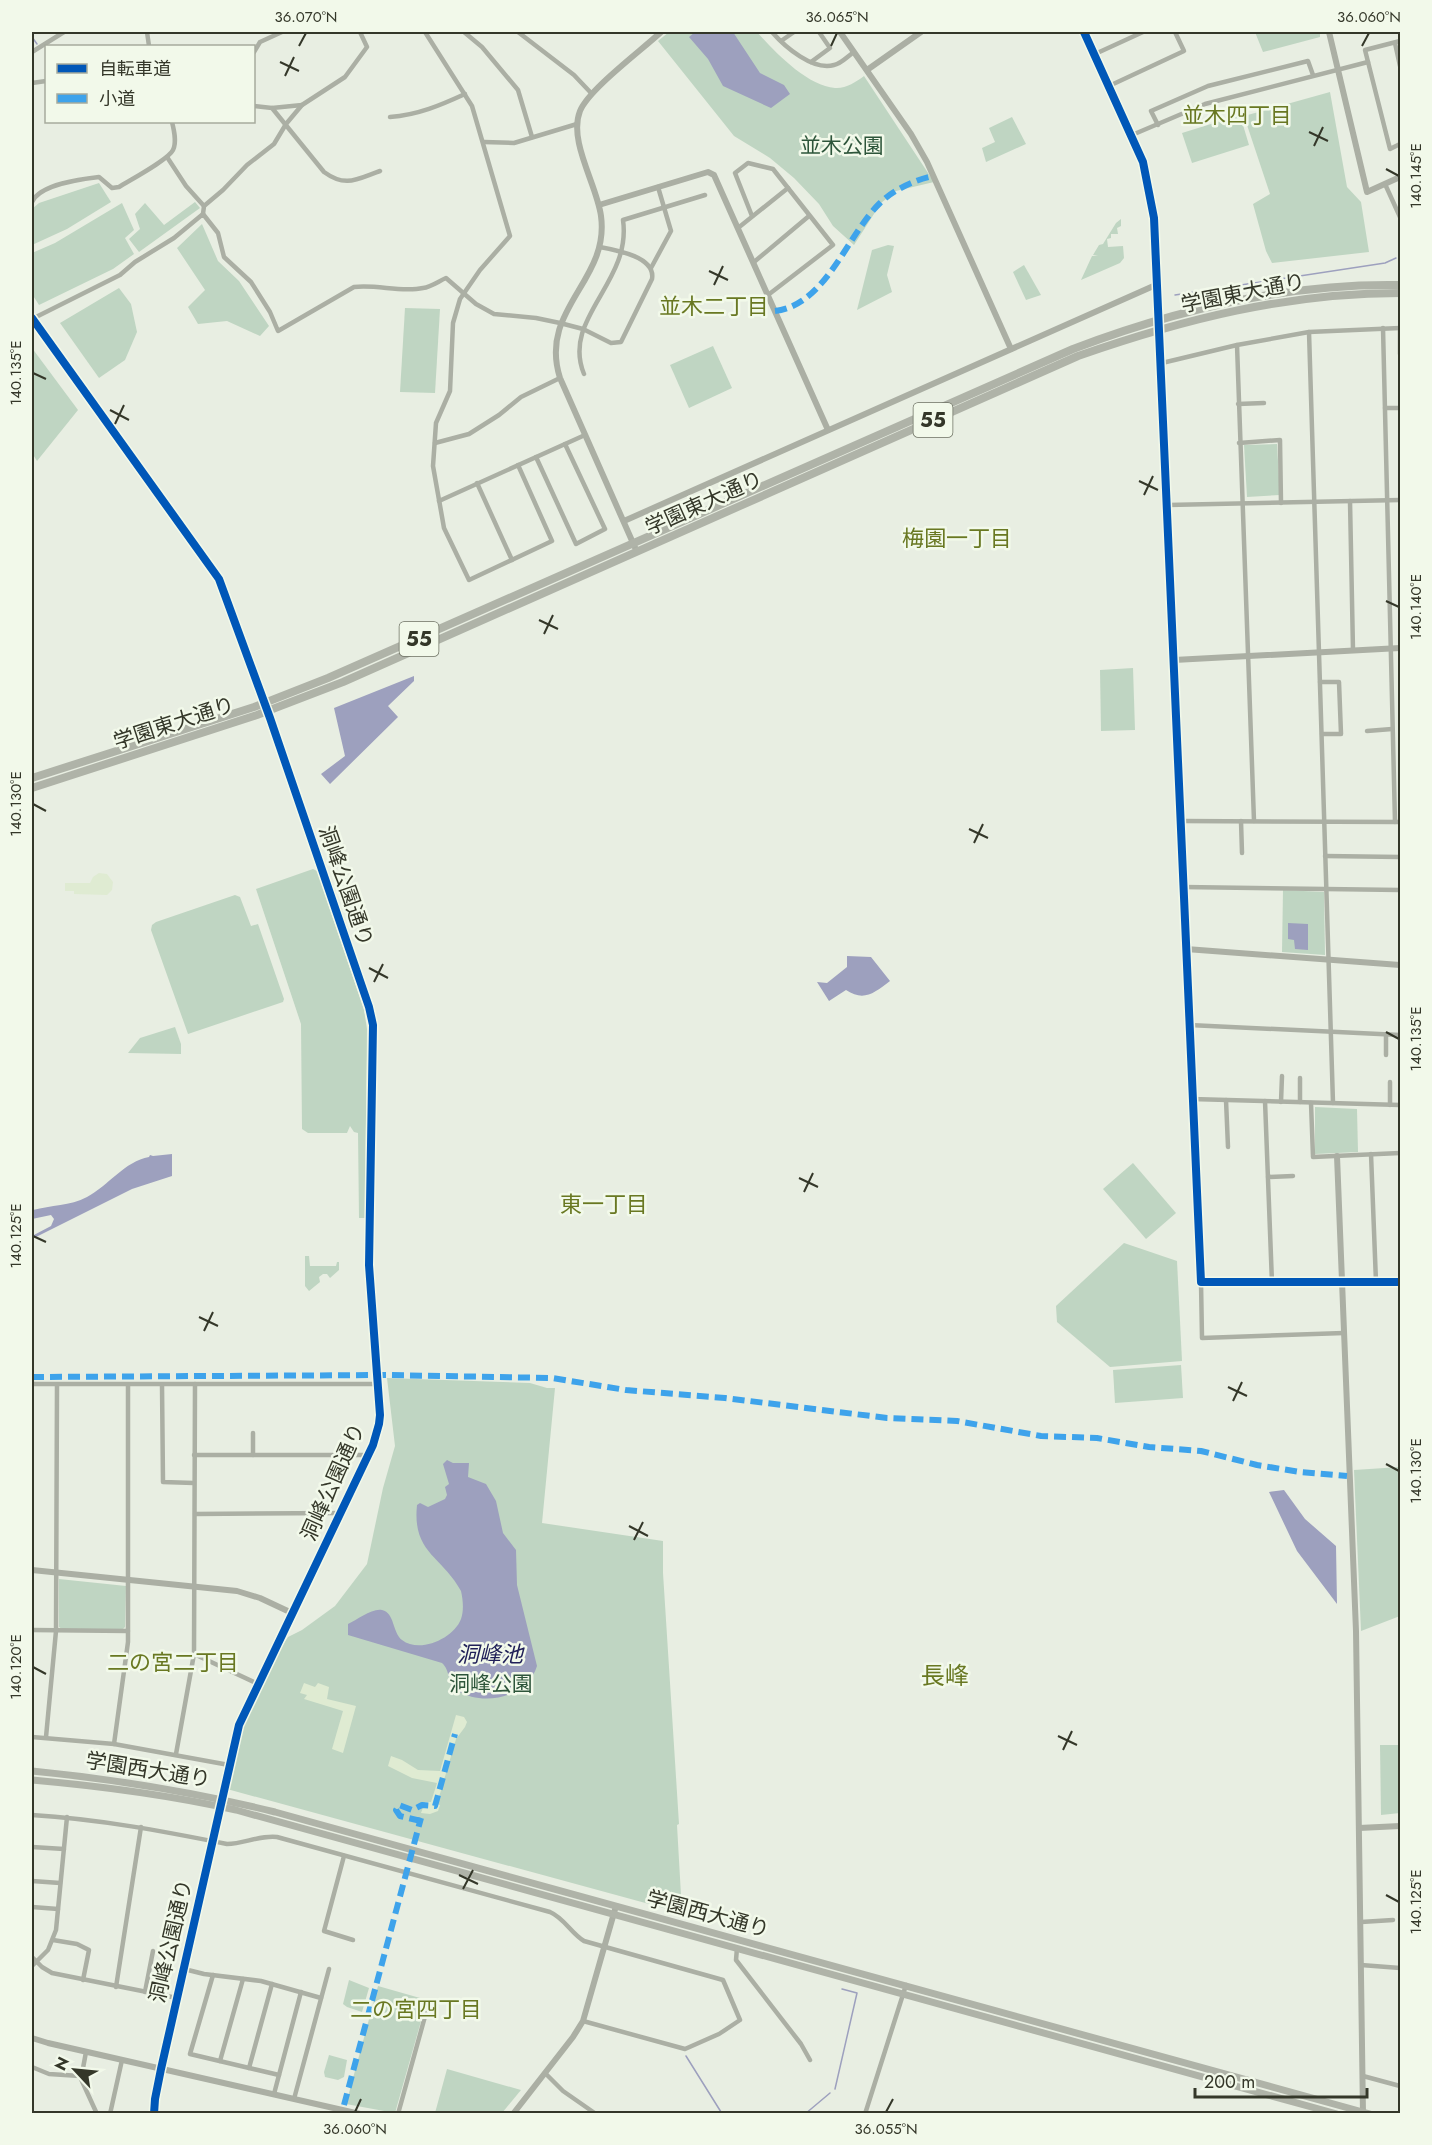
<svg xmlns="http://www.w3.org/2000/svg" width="1432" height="2145" viewBox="0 0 1432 2145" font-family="Jost,'Noto Sans JP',sans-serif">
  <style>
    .green { fill: #bfd5c2 }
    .plaza { fill: #dfebd2 }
    .water { fill: #9da0be }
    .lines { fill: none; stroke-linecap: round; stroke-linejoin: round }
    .stream { stroke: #9da0be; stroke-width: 1.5 }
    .minor { stroke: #abafa4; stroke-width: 4.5 }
    .tertiary { stroke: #abafa4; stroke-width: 6 }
    .secondary { stroke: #afb3a8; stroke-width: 7 }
    .primary { stroke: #afb3a8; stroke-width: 8 }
    .quiet { stroke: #3ea3eb; stroke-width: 6; stroke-dasharray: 12 6; stroke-linecap: butt }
    .cycleway-casing { stroke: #f2f9ea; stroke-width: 11 }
    .cycleway { stroke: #0057b8; stroke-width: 8 }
    .ticks { fill: none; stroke: #343729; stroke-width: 2 }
    .labels { text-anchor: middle; stroke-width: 5; stroke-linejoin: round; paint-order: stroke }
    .shield { fill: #f2f9ea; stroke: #6d7163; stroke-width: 1.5 }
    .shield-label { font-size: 20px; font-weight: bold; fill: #343729 }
    .park-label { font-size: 21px; fill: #2d553a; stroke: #f2f9ea }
    .street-label { font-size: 21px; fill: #343729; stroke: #f2f9ea }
    .neighbourhood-label { font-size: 22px; fill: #697822; stroke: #f2f9ea }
    .water-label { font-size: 22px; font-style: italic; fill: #202058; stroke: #f2f9ea }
    .quarter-label { font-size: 24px; fill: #697822; stroke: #f2f9ea }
    .neatline { fill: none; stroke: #343729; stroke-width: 2 }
    .ticks-label { font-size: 15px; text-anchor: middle; fill: #343729 }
  </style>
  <rect width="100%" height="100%" fill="#e8eee2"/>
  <!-- green -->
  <g class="green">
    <path d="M669,32H757C774,51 807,86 835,88C845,89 856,82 864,76L934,182L896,191L881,203L854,245L833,226L819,204L794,178L770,158L734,136L658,41Z"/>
    <polygon points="1255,32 1324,32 1320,32 1320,37 1263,52"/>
    <polygon points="1330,92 1347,187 1361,202 1369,252 1272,263 1266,251 1253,204 1270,194 1244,116"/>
    <polygon points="1240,115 1249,145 1192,163 1182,133"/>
    <polygon points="1012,117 1026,144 986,162 982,148 995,142 989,128"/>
    <polygon points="99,183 111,202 67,229 32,245 32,209 39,203"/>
    <polygon points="195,202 200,208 139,252 129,239 140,229 135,214 145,203 164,225"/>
    <polygon points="122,203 134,230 125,238 134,254 113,269 39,305 32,294 32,253 55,243"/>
    <polygon points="1121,219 1121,226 1117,228 1118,234 1111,234 1111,238 1107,239 1108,247 1123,246 1124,258 1120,263 1081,280 1092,256 1098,256 1093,255 1099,245 1103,244 1116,223"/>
    <polygon points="202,224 218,261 239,281 269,326 260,336 227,321 198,324 188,307 205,290 177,248"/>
    <polygon points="888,245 894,246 887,275 892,292 857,310 872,250"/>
    <polygon points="1024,265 1041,295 1026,300 1013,272"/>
    <polygon points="119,288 131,304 137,332 125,360 99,378 60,323"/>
    <polygon points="405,308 440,309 435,393 400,392"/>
    <polygon points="713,346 732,388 689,408 670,365"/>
    <polygon points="32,348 78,410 37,461 32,453"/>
    <polygon points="1277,444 1280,495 1247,497 1244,445"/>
    <polygon points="1133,668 1135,730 1101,731 1100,670"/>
    <polygon points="313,869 317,871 364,1010 367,1029 365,1218 359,1218 358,1133 354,1132 350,1126 347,1133 308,1133 302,1129 301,1024 256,889"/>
    <polygon points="1283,890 1324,892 1325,955 1282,952"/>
    <polygon points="235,895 240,897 251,926 258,924 284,999 283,1002 188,1034 151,930 152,925 156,922"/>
    <polygon points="175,1027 181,1044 181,1054 128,1053 140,1038"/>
    <polygon points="1315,1107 1357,1109 1358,1152 1315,1154"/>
    <polygon points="1133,1163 1176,1213 1146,1239 1103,1189"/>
    <polygon points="1124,1243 1177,1261 1182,1361 1110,1367 1057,1322 1056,1306"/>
    <polygon points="305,1256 309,1256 310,1266 336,1266 337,1262 339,1262 339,1270 330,1278 327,1274 323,1274 319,1277 320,1282 309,1291 305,1286"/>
    <polygon points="1181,1365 1183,1398 1115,1403 1113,1370"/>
    <polygon points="387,1378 530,1383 547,1388 555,1388 542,1523 663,1541 663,1573 679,1824 677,1825 682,1913 227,1789 240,1731 274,1658 288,1637 302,1630 335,1606 367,1564 383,1488 395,1446"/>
    <polygon points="1400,1467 1400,1616 1361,1631 1354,1470"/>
    <polygon points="59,1579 126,1586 125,1627 123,1629 62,1629 59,1627"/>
    <polygon points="1380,1745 1400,1745 1400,1813 1381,1815"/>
    <polygon points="349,1980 369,1988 362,2012 347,2007 343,2004"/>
    <polygon points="378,1986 427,2000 395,2113 346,2104"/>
    <polygon points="329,2055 347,2060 344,2077 338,2080 325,2077 324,2072"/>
    <polygon points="447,2069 521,2090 502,2113 435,2113"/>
  </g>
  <!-- plaza -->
  <g class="plaza">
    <polygon points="99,873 107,874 113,882 112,890 107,895 74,894 74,891 65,891 65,883 90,883 93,877"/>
    <polygon points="304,1683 315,1687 318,1683 329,1687 327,1699 356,1706 343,1753 332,1749 343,1711 304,1699 307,1695 300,1693"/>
    <polygon points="456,1715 464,1717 467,1722 465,1727 456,1739 437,1804 440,1805 438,1811 430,1814 421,1813 425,1802 431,1802 437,1783 412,1778 388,1766 391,1756 402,1760 418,1770 440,1771"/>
  </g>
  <!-- water -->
  <g class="water">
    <polygon points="695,32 733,32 760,73 784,85 790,94 771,108 723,86 708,59 689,37"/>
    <polygon points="414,676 414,681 388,706 398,717 330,784 321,774 345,756 334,708"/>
    <polygon points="1288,923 1308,924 1308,950 1295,949 1294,940 1288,939"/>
    <path d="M847,956L871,957L890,981C874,993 864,1002 846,990L829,1001L817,982L827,983L847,967Z"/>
    <path d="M172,1154V1176L132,1189L32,1239V1236L51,1226L54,1219L51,1215L32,1219V1209L33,1210C51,1205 70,1206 87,1197C108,1186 125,1161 149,1157L150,1155L153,1156Z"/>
    <path d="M447,1460L453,1463H469L468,1477L486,1484L496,1501L503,1533L516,1550L517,1585L537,1666C528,1697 484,1707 458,1691C446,1682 451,1671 442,1663L348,1635V1624C357,1620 372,1608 382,1610C395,1613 392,1632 402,1640C420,1654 454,1638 461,1619C464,1610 463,1600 461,1591C442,1556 412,1553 417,1505L420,1503L428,1507L445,1499L447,1495L445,1487L449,1484L443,1464Z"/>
    <polygon points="1284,1490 1305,1519 1336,1546 1337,1604 1297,1551 1269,1492"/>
  </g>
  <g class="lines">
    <!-- stream -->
    <g class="stream">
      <polyline points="32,37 37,44"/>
      <polyline points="1175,295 1385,263 1396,258"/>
      <polyline points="686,2056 721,2112"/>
      <polyline points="835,2089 857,1993 842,1989"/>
      <polyline points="805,2114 830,2093"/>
    </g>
    <!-- minor -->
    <g class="minor">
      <polyline points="147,32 149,46"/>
      <polyline points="425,32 472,106 510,236 480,270 460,299 453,323 450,391 436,423 433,466 444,528 469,580 552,541 518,465"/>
      <polyline points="464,32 482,47 518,90 532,137"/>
      <polyline points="518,32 574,75 592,94"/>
      <path d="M772,32C785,47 813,71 834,65C841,64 848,56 854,52"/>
      <polyline points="781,41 794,32"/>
      <polyline points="1400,41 1365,50 1390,149 1400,144"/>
      <polyline points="1395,43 1400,66"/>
      <polyline points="32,52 64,32"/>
      <polyline points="254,52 260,42 282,32"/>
      <polyline points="1095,54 1143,32"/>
      <polyline points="811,62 830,48 819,32"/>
      <polyline points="32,83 46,81"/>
      <polyline points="1109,86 1184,51 1175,32"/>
      <path d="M254,106L272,108L324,172C346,188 357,179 380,171"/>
      <polyline points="272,108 302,105"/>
      <path d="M390,117C418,115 441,105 465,94"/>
      <polyline points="1158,125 1151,111 1208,86 1308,61 1313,75"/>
      <polyline points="1132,135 1205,104 1368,62"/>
      <polyline points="484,142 514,143 577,124"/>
      <polyline points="167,157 186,186 204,206 203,214"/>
      <polyline points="1385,184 1400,217"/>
      <path d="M32,202C40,184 82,179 99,177L112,188L119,187C130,180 168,160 173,150C177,142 174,130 172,122"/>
      <polyline points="204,206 223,190 247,165 274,144 286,124 302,105 345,77 367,47 360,32"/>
      <polyline points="752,216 735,173 748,163 773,169 833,245 768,295"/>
      <polyline points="738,228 788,188"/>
      <polyline points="754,262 809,216"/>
      <polyline points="651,268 671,231 658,187"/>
      <path d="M32,319L120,275L135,262L174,238L203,214L218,233L224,257L251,282L270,312L278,331L354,287C377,284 401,293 423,288C431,287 439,281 446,278L476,304L494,314L536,318L560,323L583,329L611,343L621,342L652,279C656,257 616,250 600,247"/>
      <polyline points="1383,328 1395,822"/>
      <polyline points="1400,328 1400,354"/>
      <polyline points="1309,332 1333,1103"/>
      <polyline points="1237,345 1254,821"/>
      <polyline points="1162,363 1237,345 1309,332 1400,328"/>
      <path d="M584,374C561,318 632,283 623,220L705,195"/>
      <polyline points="1238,404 1264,403"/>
      <polyline points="1385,408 1400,408"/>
      <polyline points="435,443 469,434 499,415 521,397 560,378"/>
      <polyline points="1239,443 1280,440 1281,503"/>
      <polyline points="536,457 576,544 605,529 565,444"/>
      <polyline points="477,483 512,560"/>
      <polyline points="439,501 585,435"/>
      <polyline points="1350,501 1353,650"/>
      <polyline points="1168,505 1400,500"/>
      <polyline points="1320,682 1339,682 1341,734 1322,734"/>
      <polyline points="1367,731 1392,729"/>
      <polyline points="1181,821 1400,822"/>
      <polyline points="1241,821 1242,853"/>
      <polyline points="1325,856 1400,857"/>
      <polyline points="1183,887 1400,890"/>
      <polyline points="1189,1025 1400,1035"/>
      <polyline points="1386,1055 1386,1034"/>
      <polyline points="1390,1082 1390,1105"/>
      <polyline points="1192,1099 1400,1105"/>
      <polyline points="1226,1100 1228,1147"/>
      <polyline points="1265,1101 1272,1283"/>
      <polyline points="1281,1102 1282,1076"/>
      <polyline points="1300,1102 1300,1078"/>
      <polyline points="1311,1103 1313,1157 1400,1153"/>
      <polyline points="1371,1154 1376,1282"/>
      <polyline points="1268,1177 1293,1176"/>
      <polyline points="1201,1282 1202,1338 1344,1333"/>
      <polyline points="32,1384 378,1384"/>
      <polyline points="162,1385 163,1482 194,1483"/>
      <polyline points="253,1433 253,1455"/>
      <polyline points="194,1455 368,1455"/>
      <polyline points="195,1514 340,1513"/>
      <polyline points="32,1630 128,1631"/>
      <polyline points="194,1654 258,1684"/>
      <polyline points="32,1737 114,1744 229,1765"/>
      <polyline points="46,1737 56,1631 57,1385"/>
      <polyline points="114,1744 128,1642 128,1386"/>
      <polyline points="176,1754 194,1654 195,1384"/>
      <path d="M32,1815C98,1819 162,1831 227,1844C244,1844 259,1835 277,1837L550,1912C564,1918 571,1933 584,1941L723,1980L740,2020L719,2034L685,2049L583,2021"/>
      <polyline points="32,1847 64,1849"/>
      <polyline points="344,1856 324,1931 353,1940"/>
      <polyline points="32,1881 60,1883"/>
      <polyline points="32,1907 58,1909"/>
      <polyline points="1361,1922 1393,1920"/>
      <polyline points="53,1940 77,1944 89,1950 83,1980"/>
      <polyline points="737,1948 736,1960 801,2044 810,2060"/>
      <polyline points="32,1957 42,1967 52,1973 177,1998"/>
      <polyline points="1361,1965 1400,1968"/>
      <polyline points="32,1966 48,1950 56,1930 67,1817"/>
      <polyline points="184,1969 204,1974 261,1981 321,1998"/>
      <polyline points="213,1975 190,2054 279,2075"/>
      <polyline points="116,1987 141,1827"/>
      <polyline points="145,1992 153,1951"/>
      <polyline points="86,2052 81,2079 97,2114"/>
      <polyline points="220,2061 243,1979"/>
      <polyline points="32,2067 49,2074 80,2076"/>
      <polyline points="249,2068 272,1984"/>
      <polyline points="545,2073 563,2091 596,2114"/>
      <polyline points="1363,2076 1400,2086"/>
      <polyline points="274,2094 301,1992"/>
      <polyline points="294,2099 329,1969"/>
      <polyline points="110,2114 122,2060"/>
      <polyline points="398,2114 429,2002"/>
      <polyline points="865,2114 906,1985"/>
    </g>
    <!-- tertiary -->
    <g class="tertiary">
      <polyline points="840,32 911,134 927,162 1011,349"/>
      <polyline points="1084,32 1143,162 1154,218 1201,1282 1400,1282"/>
      <polyline points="1329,32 1367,192 1400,177"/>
      <polyline points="867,70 921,32"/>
      <polyline points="599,205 708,172 714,175 828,430"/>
      <polyline points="32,319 219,579 270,718 369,1007 373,1025 369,1265 380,1415 379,1424 373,1445 239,1725 161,2069 155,2099 154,2114"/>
      <polyline points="624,521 1158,284"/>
      <path d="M637,552L560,378C538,309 610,281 601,216C597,185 568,141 580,111C589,89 642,50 661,32"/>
      <polyline points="1174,660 1400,648"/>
      <polyline points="1186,949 1400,965"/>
      <polyline points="1337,1156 1356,1631 1363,2114"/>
      <polyline points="32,1570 237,1591 260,1598 292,1613"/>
      <polyline points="1359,1828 1400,1826"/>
      <polyline points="32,2038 48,2043 360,2114"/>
      <polyline points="513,2114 573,2037 583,2021 616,1906"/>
    </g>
    <!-- secondary -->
    <g class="secondary">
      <path d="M32,1771C114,1779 194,1792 275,1812L1370,2114"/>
      <path d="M32,1780C100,1786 169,1795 236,1810L1337,2114"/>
    </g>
    <!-- primary -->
    <g class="primary">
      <path d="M32,778L254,707L328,678L1073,349C1178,309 1288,283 1400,285"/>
      <path d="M32,788L257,715L343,682L1078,356C1184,319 1287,293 1400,293"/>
    </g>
    <!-- quiet -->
    <g class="quiet">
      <path d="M775,311C826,305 847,235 880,203C893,190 916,179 934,176"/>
      <polyline points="32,1377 387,1375 552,1378 626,1390 725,1398 887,1418 957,1421 1041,1436 1097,1438 1149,1447 1201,1451 1257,1465 1300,1472 1347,1476"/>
      <polyline points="421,1821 400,1816 396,1810 399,1805 412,1810 422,1805 435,1806 455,1734"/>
      <polyline points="344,2105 421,1818"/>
    </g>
    <!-- cycleway casing -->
    <g class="cycleway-casing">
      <g id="cycleway">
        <polyline points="1084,32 1143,162 1154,218 1201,1282 1400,1282"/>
        <polyline points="32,318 219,579 270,718 369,1007 373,1025 369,1265 380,1415 379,1424 373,1445 239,1725 161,2069 155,2099 154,2114"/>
      </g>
    </g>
    <!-- cycleway -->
    <use href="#cycleway" class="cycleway"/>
  </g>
  <!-- ticks -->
  <path class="ticks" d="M299,46L306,33M831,46L837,33M1362,46L1369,33M280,62L299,71M285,76L294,57M1309,132L1328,141M1314,146L1323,127M1386,169L1399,176M709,271L728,280M714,285L723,266M33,373L46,379M110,410L129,420M115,424L124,405M1139,481L1158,490M1144,495L1153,476M1386,601L1399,607M539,620L558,629M544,634L553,615M33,804L46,811M969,829L988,838M974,843L983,824M369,968L388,978M374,982L383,964M1386,1032L1399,1039M799,1178L818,1187M804,1192L813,1173M33,1236L46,1242M199,1317L218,1326M204,1331L213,1312M1228,1387L1247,1396M1233,1401L1242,1382M1386,1464L1399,1471M629,1526L648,1536M634,1540L643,1522M33,1667L46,1674M1058,1736L1077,1745M1063,1750L1072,1731M459,1875L478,1884M463,1889L473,1870M1386,1895L1399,1902M355,2112L361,2099M886,2112L893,2099"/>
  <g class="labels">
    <!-- shield labels -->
    <g class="shield">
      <rect x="913.5" y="403" width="39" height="34" rx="4.5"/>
      <rect x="399.5" y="622" width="39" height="34" rx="4.5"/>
    </g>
    <g class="shield-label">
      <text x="933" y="427">55</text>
      <text x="419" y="646">55</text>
    </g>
    <!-- park labels -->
    <g class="park-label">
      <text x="842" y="153">並木公園</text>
      <text x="491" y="1691">洞峰公園</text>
    </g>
    <!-- street labels -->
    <g class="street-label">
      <text transform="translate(1243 293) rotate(-11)" y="7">学園東大通り</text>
      <text transform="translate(704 503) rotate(-24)" y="7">学園東大通り</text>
      <text transform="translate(174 723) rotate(-18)" y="7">学園東大通り</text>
      <text transform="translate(346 886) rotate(71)" y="7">洞峰公園通り</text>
      <text transform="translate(333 1482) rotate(-66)" y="7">洞峰公園通り</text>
      <text transform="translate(148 1770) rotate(9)" y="7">学園西大通り</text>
      <text transform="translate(708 1914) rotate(15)" y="7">学園西大通り</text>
      <text transform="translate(171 1941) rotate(-77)" y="7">洞峰公園通り</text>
    </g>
    <!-- neighbourhood labels -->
    <g class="neighbourhood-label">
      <text x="1237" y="123">並木四丁目</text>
      <text x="714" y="314">並木二丁目</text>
      <text x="957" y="546">梅園一丁目</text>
      <text x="604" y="1212">東一丁目</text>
      <text x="173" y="1670">二の宮二丁目</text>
      <text x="416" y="2017">二の宮四丁目</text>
    </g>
    <!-- water labels -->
    <g class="water-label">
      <text x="490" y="1662">洞峰池</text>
    </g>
    <!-- quarter labels -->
    <g class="quarter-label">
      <text x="945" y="1684">長峰</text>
    </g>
  </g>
  <!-- border -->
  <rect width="1432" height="2145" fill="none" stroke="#f2f9ea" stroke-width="66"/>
  <!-- legend -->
  <rect x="45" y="45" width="210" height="78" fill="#f2f9ea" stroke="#a6ab9d" stroke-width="1.5"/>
  <rect x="57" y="64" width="30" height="9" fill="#0057b8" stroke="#a6ab9d" stroke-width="1.5"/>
  <text x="99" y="75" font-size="18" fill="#343729">自転車道</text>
  <rect x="57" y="94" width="30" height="9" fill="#3ea3eb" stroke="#a6ab9d" stroke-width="1.5"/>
  <text x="99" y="105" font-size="18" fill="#343729">小道</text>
  <!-- north arrow -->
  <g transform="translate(75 2070) rotate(296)" stroke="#f2f9ea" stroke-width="4.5" paint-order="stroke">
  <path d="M0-4.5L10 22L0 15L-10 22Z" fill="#343729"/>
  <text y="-9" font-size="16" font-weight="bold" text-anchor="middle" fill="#343729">N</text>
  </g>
  <!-- scale -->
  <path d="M1195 2088v9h172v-9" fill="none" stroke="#343729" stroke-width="3"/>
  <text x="1204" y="2088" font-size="18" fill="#343729" stroke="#f2f9ea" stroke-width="4.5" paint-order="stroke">200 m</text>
  <rect x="33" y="33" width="1366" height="2079" class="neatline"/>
  <g class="ticks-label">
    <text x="306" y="22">36.070°N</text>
    <text x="837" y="22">36.065°N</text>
    <text x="1369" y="22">36.060°N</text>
    <text transform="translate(1416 176) rotate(-90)" y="5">140.145°E</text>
    <text transform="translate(16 373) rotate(-90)" y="5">140.135°E</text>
    <text transform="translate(1416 607) rotate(-90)" y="5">140.140°E</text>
    <text transform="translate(16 804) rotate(-90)" y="5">140.130°E</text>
    <text transform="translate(1416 1039) rotate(-90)" y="5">140.135°E</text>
    <text transform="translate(16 1236) rotate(-90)" y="5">140.125°E</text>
    <text transform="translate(1416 1471) rotate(-90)" y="5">140.130°E</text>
    <text transform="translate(16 1667) rotate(-90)" y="5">140.120°E</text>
    <text transform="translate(1416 1902) rotate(-90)" y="5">140.125°E</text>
    <text x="355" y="2134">36.060°N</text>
    <text x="886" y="2134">36.055°N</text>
  </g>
</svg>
